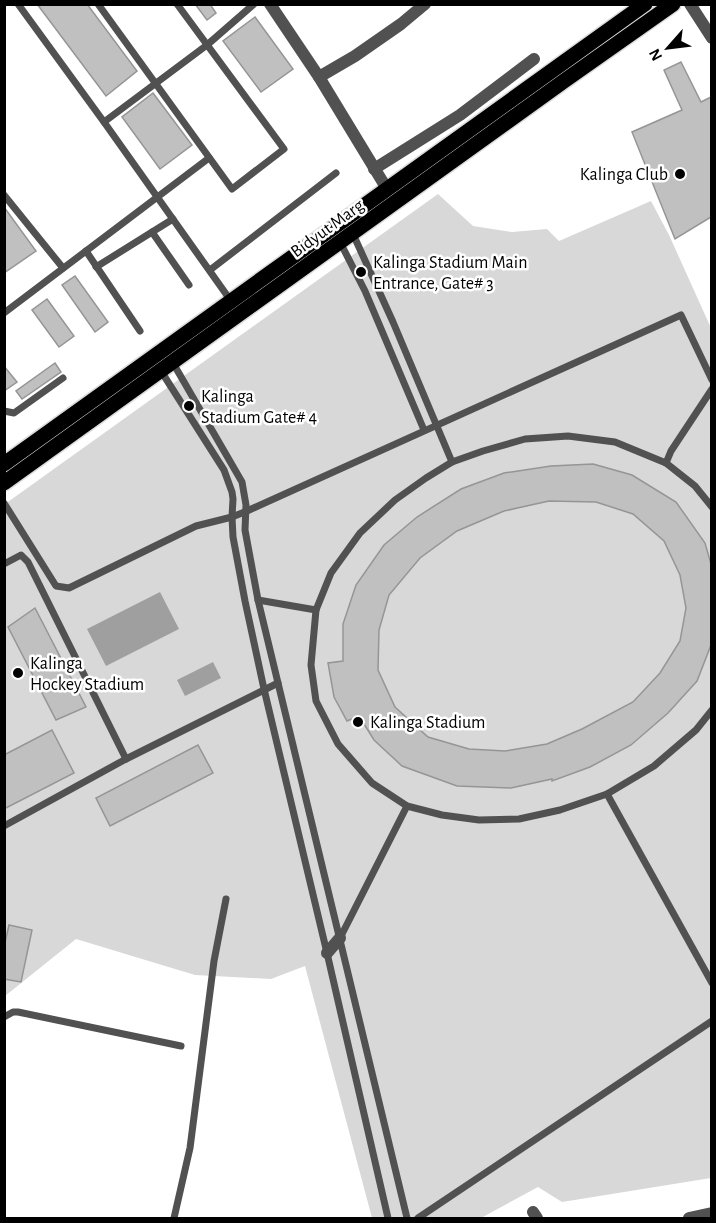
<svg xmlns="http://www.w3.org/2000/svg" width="716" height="1223" viewBox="0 0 716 1223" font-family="'Alegreya Sans',sans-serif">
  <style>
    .green { fill: #d8d8d8 }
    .water { fill: #9f9f9f }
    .building { fill: #c0c0c0; stroke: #959595; stroke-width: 1.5; fill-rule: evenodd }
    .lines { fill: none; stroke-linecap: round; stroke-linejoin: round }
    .primary-casing { stroke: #dbdbdb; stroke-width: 18 }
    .service { stroke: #515151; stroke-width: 7 }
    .minor { stroke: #515151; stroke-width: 12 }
    .primary { stroke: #000; stroke-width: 15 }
    .poi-dot { fill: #000; stroke: #fff; stroke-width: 2 }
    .labels { text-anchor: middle; stroke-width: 5; stroke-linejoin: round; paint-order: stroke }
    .poi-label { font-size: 18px; fill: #000; stroke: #fff; text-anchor: start }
    .street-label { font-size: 18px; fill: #000; stroke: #fff }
  </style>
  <rect width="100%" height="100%" fill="#fff"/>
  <!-- green -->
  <polygon class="green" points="438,194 473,226 512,232 547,229 559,241 651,201 669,235 711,328 711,1178 562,1202 538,1187 481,1218 372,1218 305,966 271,979 195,975 76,939 5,996 5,504"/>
  <!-- water -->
  <g class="water">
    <polygon points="160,592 179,629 106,666 87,629"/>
    <polygon points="213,662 221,678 185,696 177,680"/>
  </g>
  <!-- building -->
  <g class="building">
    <polygon points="37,4 87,4 137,71 106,96"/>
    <polygon points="195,4 210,4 216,13 207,20"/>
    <polygon points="255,17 293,69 261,92 223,41"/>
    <polygon points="681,62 701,102 711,97 711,217 675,239 632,132 682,110 664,70"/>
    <polygon points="153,93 192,145 160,169 122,117"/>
    <polygon points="4,207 36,251 4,273"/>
    <polygon points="75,276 108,322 95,332 62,285"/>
    <polygon points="47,299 74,336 59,347 32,310"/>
    <polygon points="55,363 61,372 22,399 16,391"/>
    <polygon points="4,366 17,382 4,391"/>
    <path d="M593,464L632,475L676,502L705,543L711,564V645L697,681L668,713L631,745L590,767L552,781V779L511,788L457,786L402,766L374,740L359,716L347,721L334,697L328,663L343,661V624L356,585L384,545L417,517L461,489L504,473L551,466ZM549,501L596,502L633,514L664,541L680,575L686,608L680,641L660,673L633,702L582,729L547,744L505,751L469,749L428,737L395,707L378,670L379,630L389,595L420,558L457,531L504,511Z"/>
    <polygon points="35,608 86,707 56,720 8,627"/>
    <polygon points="52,730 74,773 4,809 4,755"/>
    <polygon points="198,745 213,773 110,826 96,798"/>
    <polygon points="9,925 32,930 21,982 4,979 4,947"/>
  </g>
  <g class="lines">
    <!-- primary casing -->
    <g class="primary-casing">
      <g id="primary">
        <polyline points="4,464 645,4"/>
        <polyline points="4,483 564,81 673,4"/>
      </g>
    </g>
    <!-- service -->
    <g class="service">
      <polyline points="18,4 104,122 231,301"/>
      <polyline points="98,4 232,189 284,149 177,4"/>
      <polyline points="104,122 207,45 254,4"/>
      <polyline points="4,195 63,268"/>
      <polyline points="152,232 189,285"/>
      <polyline points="353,234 393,322 452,462"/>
      <polyline points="340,242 365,291 424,430"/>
      <polyline points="86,251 140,331"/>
      <polyline points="96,267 173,219"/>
      <polyline points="210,270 336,173"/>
      <polyline points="4,313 209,158"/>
      <polyline points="173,363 242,482 246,505 245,530 258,600 407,1218"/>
      <polyline points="161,371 224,470 232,492 233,499 232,517 233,537 245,601 264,689 327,953 388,1218"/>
      <polyline points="4,411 14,413 63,378"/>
      <polyline points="666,463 671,451 712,389"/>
      <polyline points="4,503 56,586 69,588 196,526 232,517 247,511 681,315 712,380"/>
      <polyline points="712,507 695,486 666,463 615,442 568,436 525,439 483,451 452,462 426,478 395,500 360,533 331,573 316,610 311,665 316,701 338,744 372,783 407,806 442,815 479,820 519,819 560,810 607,794 654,766 696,730 712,710"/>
      <polyline points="4,564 21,555 28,562 126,759"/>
      <polyline points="258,600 316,610"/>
      <polyline points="607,794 712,983"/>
      <polyline points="4,826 126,759 278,683"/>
      <polyline points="340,938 407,806"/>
      <polyline points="4,1017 13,1012 18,1012 181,1046"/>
      <polyline points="174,1218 190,1148 214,961 226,899"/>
      <polyline points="418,1218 712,1021"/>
    </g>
    <!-- minor -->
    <g class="minor">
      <polyline points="270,4 319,77 387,189"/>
      <polyline points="690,4 712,38"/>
      <polyline points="319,77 355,56 401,24 425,4"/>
      <polyline points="374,169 460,115 534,59"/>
      <polyline points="327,953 340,938"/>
      <polyline points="533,1212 537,1218"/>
      <polyline points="689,1218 712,1213"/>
    </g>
    <!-- primary -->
    <use href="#primary" class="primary"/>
  </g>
  <!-- markers -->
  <g class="poi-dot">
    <circle cx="680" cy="174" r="6"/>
    <circle cx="361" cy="272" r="6"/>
    <circle cx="189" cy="406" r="6"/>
    <circle cx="18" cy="673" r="6"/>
    <circle cx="358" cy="722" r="6"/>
  </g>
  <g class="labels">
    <!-- poi labels -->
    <g class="poi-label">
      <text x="668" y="180" text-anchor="end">Kalinga Club</text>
      <text x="373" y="268">Kalinga Stadium Main<tspan x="373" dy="21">Entrance, Gate# 3</tspan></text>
      <text x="201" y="402">Kalinga<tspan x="201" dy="21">Stadium Gate# 4</tspan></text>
      <text x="30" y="669">Kalinga<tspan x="30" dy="21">Hockey Stadium</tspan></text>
      <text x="370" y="728">Kalinga Stadium</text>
    </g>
    <!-- street labels -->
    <g class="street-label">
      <text transform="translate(327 228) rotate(-36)" y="6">Bidyut Marg</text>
    </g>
  </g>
  <!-- border -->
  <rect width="716" height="1223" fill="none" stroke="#000000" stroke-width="12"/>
  <!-- north arrow -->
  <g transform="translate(668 48) rotate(242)" stroke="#ffffff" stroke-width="4.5" paint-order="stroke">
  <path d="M0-4.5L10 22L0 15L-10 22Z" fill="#000000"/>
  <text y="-9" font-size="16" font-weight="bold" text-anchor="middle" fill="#000000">N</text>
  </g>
</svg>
